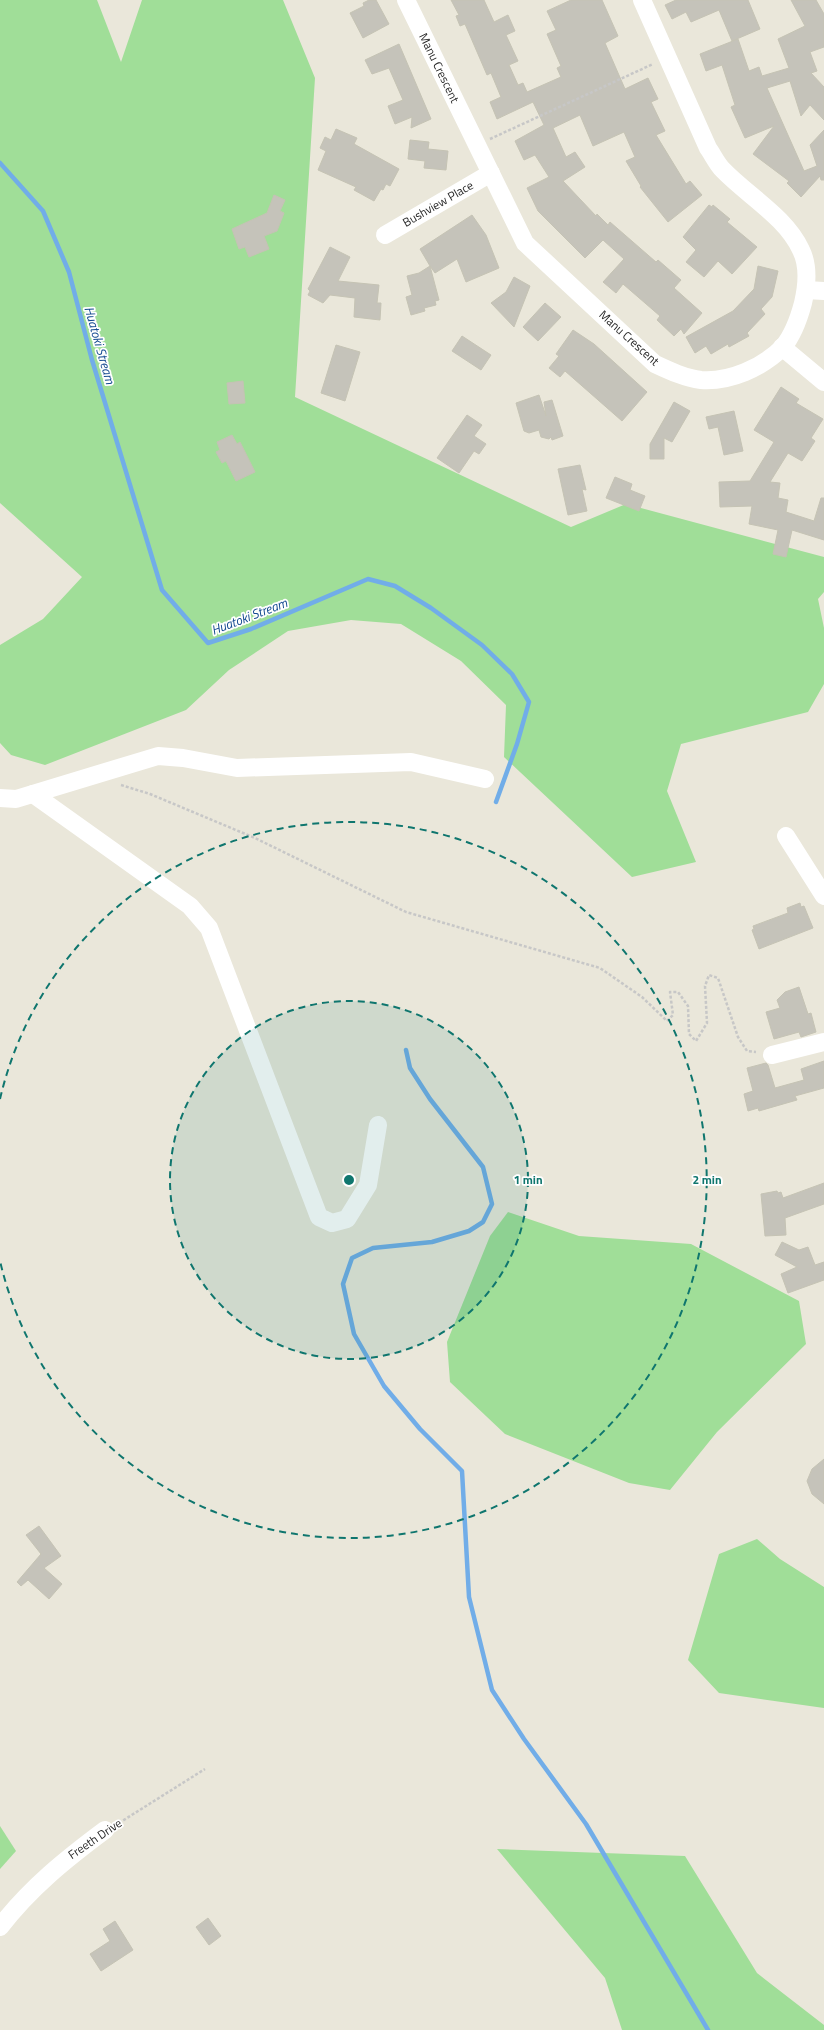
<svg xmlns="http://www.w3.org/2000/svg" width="824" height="2030" viewBox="0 0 824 2030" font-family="'Titillium Web',sans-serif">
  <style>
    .green { fill: #a0de98 }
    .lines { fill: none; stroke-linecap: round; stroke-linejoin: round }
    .stream { stroke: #71ade8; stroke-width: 4.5 }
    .building { fill: #c5c3ba; stroke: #c5c3b4 }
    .path { stroke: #c7c7c7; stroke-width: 2.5; stroke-dasharray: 3 2; stroke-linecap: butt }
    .minor { stroke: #fff; stroke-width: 18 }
    .ring { fill: none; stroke: #0f766e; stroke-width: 2; stroke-dasharray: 7 5 }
    .labels { text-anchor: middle; stroke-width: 3.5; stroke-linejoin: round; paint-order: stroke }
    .street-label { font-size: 12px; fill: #282828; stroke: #fff }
    .water-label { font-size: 13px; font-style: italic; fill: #134990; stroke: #fff }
    .centre { fill: #0f766e; stroke: #fff; stroke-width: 2 }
    .ring-label { font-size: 12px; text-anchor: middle; font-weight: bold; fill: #0f766e; stroke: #fff; stroke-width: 3.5; stroke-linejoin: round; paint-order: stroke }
  </style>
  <rect width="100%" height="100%" fill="#eae7da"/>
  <!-- green -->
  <g class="green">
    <polygon points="0,0 97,0 121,62 142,0 283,0 315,78 295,397 571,527 626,504 824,557 824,592 818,599 824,628 824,684 808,712 681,744 667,791 696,862 632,877 504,757 506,705 461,661 401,624 351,620 288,631 229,670 186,710 45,765 11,755 0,743 0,645 43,619 82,577 0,503"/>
    <polygon points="508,1212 579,1236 691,1244 799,1301 806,1344 717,1432 670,1490 629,1483 505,1434 450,1382 447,1342 490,1236"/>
    <polygon points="757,1539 780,1559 824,1587 824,1708 719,1693 688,1660 719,1554"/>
    <polygon points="0,1826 16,1851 0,1869"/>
    <polygon points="497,1849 685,1856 757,1973 824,2025 824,2030 622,2030 605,1978"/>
  </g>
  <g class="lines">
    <!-- stream -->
    <g class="stream">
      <polyline points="0,163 43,211 69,272 92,360 162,590 208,643 251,629 368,579 395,586 431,608 482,645 512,674 529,702 517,744 496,802"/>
      <polyline points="406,1050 410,1068 430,1099 483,1167 492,1204 483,1222 469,1231 432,1242 373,1248 352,1258 343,1284 354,1334 384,1386 420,1429 462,1471 469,1597 492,1690 524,1739 586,1824 708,2030"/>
    </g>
  </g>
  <!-- building -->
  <g class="building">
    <polygon points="369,0 376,0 389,24 363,38 350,13 364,6 363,3"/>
    <polygon points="451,0 484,0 494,22 508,15 515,31 506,35 518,61 509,65 518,85 523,83 527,92 561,77 557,68 561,66 547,34 556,30 547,11 571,0 602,0 618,36 605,43 625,89 648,78 658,99 651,102 665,131 656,135 686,184 690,181 702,195 668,222 640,187 641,186 626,161 635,157 624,132 593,146 580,115 553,128 566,157 575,152 585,167 563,181 596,216 597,214 608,225 610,222 656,262 658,260 681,280 674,288 702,313 684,334 681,329 674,336 657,320 660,316 623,284 616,293 603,282 624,259 603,240 585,258 538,211 527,188 549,177 535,155 524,160 515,141 544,125 533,102 497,119 490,102 501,97 491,73 487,75 465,24 460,26 456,16 459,15"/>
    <polygon points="676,0 748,0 760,29 732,41 719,10 691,22 686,12 672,19 665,5"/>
    <polygon points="791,0 816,0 824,14 824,47 810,52 817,71 811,73 824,87 824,120 810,105 801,116 790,81 767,88 804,171 817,166 810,145 824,130 824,180 821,180 820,176 801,197 787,183 789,181 753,154 774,126 745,138 731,107 735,105 722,65 706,71 700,54 738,39 749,71 759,67 762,76 789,68 778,39 805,26"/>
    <polygon points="399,44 431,119 411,128 412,117 395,124 388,106 403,100 389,68 372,74 365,60"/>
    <polygon points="336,129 357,138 354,144 399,169 390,186 386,184 383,190 381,189 374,201 354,190 356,187 318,170 326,151 320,148 325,137 331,140"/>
    <polygon points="410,140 429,142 428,149 448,151 446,170 424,168 425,161 408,159"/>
    <polygon points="274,195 285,200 280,211 284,213 277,231 264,236 269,249 249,257 245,247 239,249 232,229 267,213"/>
    <polygon points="709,205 712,207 713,205 730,219 727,222 757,247 732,274 718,261 704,277 686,262 696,250 683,237"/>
    <polygon points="472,215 486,235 499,268 466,282 457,259 435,273 430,266 439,300 435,301 436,305 424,308 425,311 411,315 406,297 412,295 407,276 419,273 430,266 420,249"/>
    <polygon points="330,247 350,257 338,281 379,285 377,303 381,303 380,320 354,317 355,298 330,295 323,303 308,295 310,291 308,289"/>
    <polygon points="758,266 778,271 772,297 761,309 765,314 747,333 749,336 729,347 728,344 711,354 706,346 695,353 686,337 733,311 754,289"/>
    <polygon points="514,277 530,286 514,327 491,303 506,292"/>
    <polygon points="545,303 561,317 538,341 523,327"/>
    <polygon points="573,330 594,344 647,392 622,421 565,371 560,377 549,368 559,356 556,354"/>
    <polygon points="462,336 491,355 481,370 452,351"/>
    <polygon points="336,345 360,352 345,401 321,393"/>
    <polygon points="243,381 245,403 229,404 227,383"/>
    <polygon points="781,387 799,399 796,403 823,419 811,438 815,441 802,461 788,453 770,482 780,483 778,498 788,500 786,512 814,521 821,498 824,498 824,540 792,530 786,557 773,554 778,530 749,524 752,506 720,507 719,482 750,481 774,442 754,430"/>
    <polygon points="539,395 546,416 544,402 552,400 563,436 552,440 551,437 549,439 541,437 539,430 529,433 524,431 516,403"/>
    <polygon points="674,402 690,411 672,442 664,438 664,459 650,459 650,444"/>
    <polygon points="734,411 743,451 724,455 718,427 709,429 706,417"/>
    <polygon points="467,415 482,425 474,436 486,444 479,454 474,451 459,473 437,458"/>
    <polygon points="232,435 237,444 240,442 255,472 236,481 226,461 222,463 216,452 220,450 217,442"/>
    <polygon points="580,465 586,490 582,489 587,511 568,515 558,469"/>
    <polygon points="615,477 632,484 630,490 645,496 639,511 606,498"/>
    <polygon points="800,903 801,907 804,906 813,928 759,949 752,930 754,929 753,926 788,913 787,908"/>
    <polygon points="799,987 808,1014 811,1013 816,1032 801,1037 799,1032 774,1039 766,1012 780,1008 777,1000 785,992"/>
    <polygon points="824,1061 824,1088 795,1096 797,1100 759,1111 758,1108 748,1111 744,1094 753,1091 747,1068 766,1063 768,1065 775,1088 804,1080 801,1069"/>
    <polygon points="824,1183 824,1204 785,1218 786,1235 765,1236 761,1194 777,1191 778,1193 781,1192 783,1198"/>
    <polygon points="782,1242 799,1250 808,1247 815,1265 824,1262 824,1280 788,1293 781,1274 797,1267 775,1255"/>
    <polygon points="824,1459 824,1504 812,1494 807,1481 812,1469"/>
    <polygon points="39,1526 61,1556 44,1568 62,1584 49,1599 28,1580 21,1586 17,1582 41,1554 26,1535"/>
    <polygon points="208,1918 221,1936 209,1945 196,1927"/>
    <polygon points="115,1921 133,1950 101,1971 90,1954 110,1941 103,1929"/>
  </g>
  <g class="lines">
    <!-- path -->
    <g class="path">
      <polyline points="490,139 653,64"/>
      <polyline points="121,785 150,794 255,838 406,912 600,968 642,997 667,1021 673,1015 670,992 678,992 688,1006 689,1034 696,1041 707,1023 705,986 709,975 718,978 738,1037 747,1051 756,1052"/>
      <polyline points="119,1823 205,1769"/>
    </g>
    <!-- minor -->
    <g class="minor">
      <path d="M406,0L525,243L655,364C670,371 685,378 701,380C730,382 762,368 783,347C793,335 799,318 803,303C807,286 809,266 801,250C786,217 748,196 723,170C717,164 713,155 708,148L642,0"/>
      <polyline points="385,235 491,173"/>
      <polyline points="806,290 824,291"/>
      <polyline points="782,347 824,382"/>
      <polyline points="33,794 190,906 209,928 319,1217 332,1223 347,1219 368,1185 378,1125"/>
      <polyline points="0,798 16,799 158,756 183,758 237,768 411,762 485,779"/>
      <polyline points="786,836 824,896"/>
      <polyline points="772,1055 824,1042"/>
      <path d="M0,1927C30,1888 66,1859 105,1830"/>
    </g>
  </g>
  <!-- distance rings -->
  <circle cx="349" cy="1180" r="179" fill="#0f766e" fill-opacity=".12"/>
  <g class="ring">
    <circle cx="349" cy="1180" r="179"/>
    <path d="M0 1099A358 358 0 1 1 0 1261"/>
  </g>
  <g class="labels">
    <!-- street labels -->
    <g class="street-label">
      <text transform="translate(439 68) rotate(64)" y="4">Manu Crescent</text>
      <text transform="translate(438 204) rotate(-30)" y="4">Bushview Place</text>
      <text transform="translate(629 338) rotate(42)" y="4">Manu Crescent</text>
      <text transform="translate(95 1839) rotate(-34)" y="4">Freeth Drive</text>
    </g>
    <!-- water labels -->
    <g class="water-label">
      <text transform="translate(100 345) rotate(74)" y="5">Huatoki Stream</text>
      <text transform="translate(249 616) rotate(-21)" y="5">Huatoki Stream</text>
    </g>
  </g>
  <circle cx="349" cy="1180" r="6" class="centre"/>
  <g class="ring-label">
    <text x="528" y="1184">1 min</text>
    <text x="707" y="1184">2 min</text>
  </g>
</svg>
